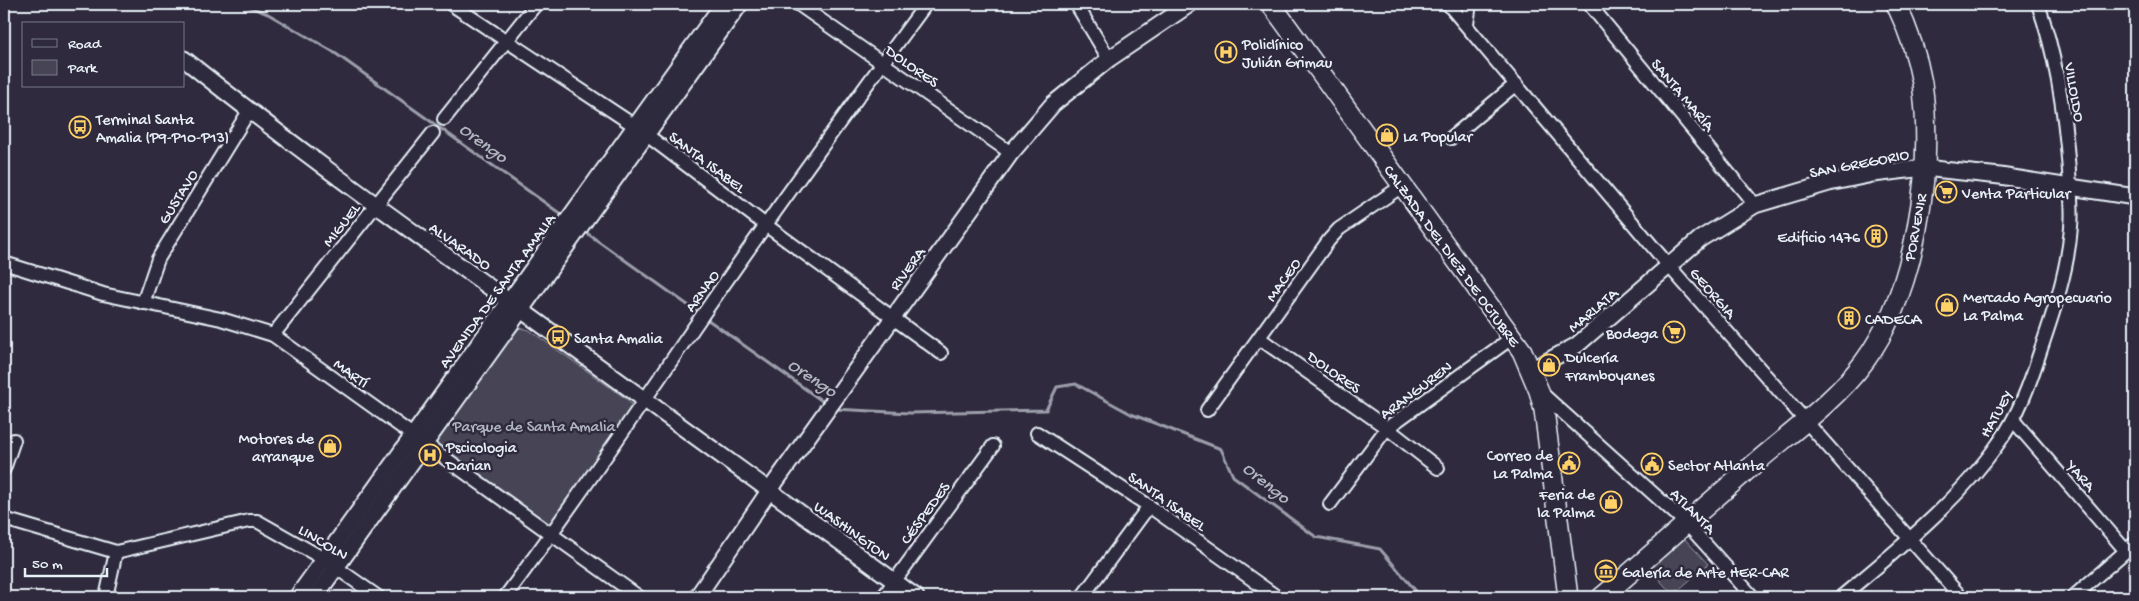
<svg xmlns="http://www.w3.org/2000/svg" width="2139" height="601" viewBox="0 0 2139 601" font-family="'Gochi Hand',sans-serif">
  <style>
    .green { fill: #464455; stroke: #979aa6 }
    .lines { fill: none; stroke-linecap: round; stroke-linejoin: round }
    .stream { stroke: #9c9fab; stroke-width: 3 }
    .minor-casing { stroke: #e8f1f8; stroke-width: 16 }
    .tertiary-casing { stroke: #e8f1f8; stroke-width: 19 }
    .primary-casing { stroke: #e8f1f8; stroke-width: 22 }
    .minor { stroke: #2f2a3d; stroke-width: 12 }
    .tertiary { stroke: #2f2a3d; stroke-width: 15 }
    .primary { stroke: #2f2a3d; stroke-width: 19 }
    .labels { text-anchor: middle; stroke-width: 5; stroke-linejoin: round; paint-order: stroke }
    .poi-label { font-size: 16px; fill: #e8f1f8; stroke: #2f2a3d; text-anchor: start }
    .street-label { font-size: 16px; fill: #e8f1f8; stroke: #2f2a3d }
    .park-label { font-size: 16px; fill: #afb4bf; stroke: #2f2a3d }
    .water-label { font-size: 18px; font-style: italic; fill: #afb4be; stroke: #2f2a3d }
  </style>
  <rect width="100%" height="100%" fill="#2f2a3d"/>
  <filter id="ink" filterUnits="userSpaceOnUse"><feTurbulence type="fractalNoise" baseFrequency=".02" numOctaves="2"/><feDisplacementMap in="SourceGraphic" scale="10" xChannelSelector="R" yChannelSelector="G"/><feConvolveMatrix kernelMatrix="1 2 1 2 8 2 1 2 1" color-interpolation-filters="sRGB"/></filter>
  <g filter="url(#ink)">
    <!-- green -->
    <g class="green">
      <polygon points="521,328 529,330 628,400 632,406 631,414 551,525 540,523 439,451 435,442 511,332"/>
      <polygon points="1683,537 1708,564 1673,595 1648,567"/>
    </g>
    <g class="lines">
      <!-- stream -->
      <g class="stream">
        <polyline points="243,4 268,14 332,51 565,217"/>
        <polyline points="584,231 699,313"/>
        <polyline points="704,317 825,403"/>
        <polyline points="834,409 910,413 1046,410 1057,387 1076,384 1131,414 1221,449 1233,476 1316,537 1380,549 1421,597"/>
      </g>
      <!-- minor casing -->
      <g class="minor-casing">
        <g id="minor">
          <polyline points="451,4 635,126 767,226 941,353"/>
          <polyline points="798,4 1011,153"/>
          <polyline points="1076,4 1109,59"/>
          <polyline points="1448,4 1669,266 1961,597"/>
          <polyline points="1589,4 1755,205"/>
          <polyline points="1467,24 1470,4"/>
          <polyline points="444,119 536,4"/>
          <polyline points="1451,138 1516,84"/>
          <polyline points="4,263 103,294 221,319 273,335 639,597"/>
          <polyline points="143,303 158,259 249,111"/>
          <polyline points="273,335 433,133"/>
          <polyline points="1259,338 1387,428 1438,468"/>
          <polyline points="1539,391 1687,524 1753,597"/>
          <polyline points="1207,410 1329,240 1339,229 1402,186"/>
          <polyline points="2013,420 2126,551"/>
          <polyline points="1037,433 1149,506 1277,597"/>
          <polyline points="4,469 14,440"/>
          <polyline points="1330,504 1387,428 1513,337"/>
          <polyline points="4,519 116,552 249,521 257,521 324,559 378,597"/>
          <polyline points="106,597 116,552"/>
          <path d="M505,597C571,508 633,417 695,326C770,217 848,110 926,4"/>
          <polyline points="883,597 993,446"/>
          <polyline points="1082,597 1149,506"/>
          <path d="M1841,597C1897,550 1958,502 2000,441C2019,414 2030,383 2040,352C2054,311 2068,270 2071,227C2073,209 2070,189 2069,171C2065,114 2057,58 2038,4"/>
          <polyline points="2073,597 2135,543"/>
        </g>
      </g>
      <!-- tertiary casing -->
      <g class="tertiary-casing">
        <g id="tertiary">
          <path d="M184,59C292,146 405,226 517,307C650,403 783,501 916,597"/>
          <polyline points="1531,370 1577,345 1700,239 1755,205 1829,183 1873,174 1924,168 2000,176 2135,197"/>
          <polyline points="297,597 723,4"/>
          <polyline points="315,597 740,4"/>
          <polyline points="697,597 769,491 1011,153 1053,104 1109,59 1190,4"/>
        </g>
      </g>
      <!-- primary casing -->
      <g class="primary-casing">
        <g id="primary">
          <polyline points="1271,4 1522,351 1539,391 1544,410 1568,597"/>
          <path d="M1602,597C1655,552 1706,505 1759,460C1793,431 1837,399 1864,362C1916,292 1934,168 1922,83C1917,55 1908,29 1896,4"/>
        </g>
      </g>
      <!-- minor -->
      <use href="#minor" class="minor"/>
      <!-- tertiary -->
      <use href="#tertiary" class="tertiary"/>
      <!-- primary -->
      <use href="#primary" class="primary"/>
    </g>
  </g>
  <!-- icons -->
  <defs>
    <g id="hospital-ring" transform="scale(1.125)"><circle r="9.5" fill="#2f2a3d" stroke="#ffd166" stroke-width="1.5"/><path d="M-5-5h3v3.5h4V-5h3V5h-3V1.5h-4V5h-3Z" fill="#ffd166"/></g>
    <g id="bus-ring" transform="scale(1.125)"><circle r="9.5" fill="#2f2a3d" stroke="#ffd166" stroke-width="1.5"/><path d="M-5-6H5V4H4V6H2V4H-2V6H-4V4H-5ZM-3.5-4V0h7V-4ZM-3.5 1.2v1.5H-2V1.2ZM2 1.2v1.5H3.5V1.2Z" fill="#ffd166"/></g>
    <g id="shop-ring" transform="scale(1.125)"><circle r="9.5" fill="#2f2a3d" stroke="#ffd166" stroke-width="1.5"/><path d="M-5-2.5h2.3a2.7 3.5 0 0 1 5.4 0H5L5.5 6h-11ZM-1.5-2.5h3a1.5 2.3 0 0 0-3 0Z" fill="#ffd166"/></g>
    <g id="supermarket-ring" transform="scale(1.125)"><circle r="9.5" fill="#2f2a3d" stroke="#ffd166" stroke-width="1.5"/><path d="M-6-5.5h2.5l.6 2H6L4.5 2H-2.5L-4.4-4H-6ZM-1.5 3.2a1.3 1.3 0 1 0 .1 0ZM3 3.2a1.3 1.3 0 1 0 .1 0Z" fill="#ffd166"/></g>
    <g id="building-ring" transform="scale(1.125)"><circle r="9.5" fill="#2f2a3d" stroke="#ffd166" stroke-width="1.5"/><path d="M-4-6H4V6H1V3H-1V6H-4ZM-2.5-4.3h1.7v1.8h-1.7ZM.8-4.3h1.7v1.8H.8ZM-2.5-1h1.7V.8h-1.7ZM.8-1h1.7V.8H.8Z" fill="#ffd166"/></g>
    <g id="civic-ring" transform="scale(1.125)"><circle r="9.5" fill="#2f2a3d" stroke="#ffd166" stroke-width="1.5"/><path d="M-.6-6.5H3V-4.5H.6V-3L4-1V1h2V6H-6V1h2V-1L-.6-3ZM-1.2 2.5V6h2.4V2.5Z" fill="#ffd166"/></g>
    <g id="museum-ring" transform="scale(1.125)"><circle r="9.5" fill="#2f2a3d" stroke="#ffd166" stroke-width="1.5"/><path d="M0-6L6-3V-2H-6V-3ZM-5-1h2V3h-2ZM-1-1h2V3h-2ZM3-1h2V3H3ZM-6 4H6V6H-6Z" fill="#ffd166"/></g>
  </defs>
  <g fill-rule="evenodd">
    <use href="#hospital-ring" x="1226" y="52"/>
    <use href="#bus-ring" x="80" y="127"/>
    <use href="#shop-ring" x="1387" y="135"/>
    <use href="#supermarket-ring" x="1946" y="192"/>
    <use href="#building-ring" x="1876" y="236"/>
    <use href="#shop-ring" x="1947" y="305"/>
    <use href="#building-ring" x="1849" y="318"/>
    <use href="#supermarket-ring" x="1674" y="332"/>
    <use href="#bus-ring" x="558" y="337"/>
    <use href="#shop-ring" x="1549" y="365"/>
    <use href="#shop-ring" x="330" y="446"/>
    <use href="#hospital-ring" x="430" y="455"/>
    <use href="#civic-ring" x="1569" y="463"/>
    <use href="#civic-ring" x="1652" y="464"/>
    <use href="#shop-ring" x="1611" y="502"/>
    <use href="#museum-ring" x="1606" y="571"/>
  </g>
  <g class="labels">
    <!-- poi labels -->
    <g class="poi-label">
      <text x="1242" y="49">Policlínico<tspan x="1242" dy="18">Julián Grimau</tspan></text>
      <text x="96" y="124">Terminal Santa<tspan x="96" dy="18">Amalia (P9-P10-P13)</tspan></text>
      <text x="1403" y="141">La Popular</text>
      <text x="1962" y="198">Venta Particular</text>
      <text x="1860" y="242" text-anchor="end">Edificio 1476</text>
      <text x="1963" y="302">Mercado Agropecuario<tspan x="1963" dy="18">La Palma</tspan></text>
      <text x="1865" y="324">CADECA</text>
      <text x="1658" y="338" text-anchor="end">Bodega</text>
      <text x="574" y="343">Santa Amalia</text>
      <text x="1565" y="362">Dulcería<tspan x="1565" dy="18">Framboyanes</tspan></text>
      <text x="314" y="443" text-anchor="end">Motores de<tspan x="314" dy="18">arranque</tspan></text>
      <text x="446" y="452">Pscicologia<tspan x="446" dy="18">Darian</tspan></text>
      <text x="1553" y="460" text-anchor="end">Correo de<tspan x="1553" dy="18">La Palma</tspan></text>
      <text x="1668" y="470">Sector Atlanta</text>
      <text x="1595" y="499" text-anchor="end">Feria de<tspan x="1595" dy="18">la Palma</tspan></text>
      <text x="1622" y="577">Galería de Arte HER-CAR</text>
    </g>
    <!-- street labels -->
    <g class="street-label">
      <text transform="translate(913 65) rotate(35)" y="6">DOLORES</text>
      <text transform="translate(2076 92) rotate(80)" y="6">VILLOLDO</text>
      <text transform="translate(1684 94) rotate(50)" y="6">SANTA MARÍA</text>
      <text transform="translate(708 161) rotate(37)" y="6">SANTA ISABEL</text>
      <text transform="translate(1859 162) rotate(-11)" y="6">SAN GREGORIO</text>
      <text transform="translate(177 196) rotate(-58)" y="6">GUSTAVO</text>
      <text transform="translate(340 224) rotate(-52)" y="6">MIGUEL</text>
      <text transform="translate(1914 227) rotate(-79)" y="6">PORVENIR</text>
      <text transform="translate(461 245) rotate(35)" y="6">ALVARADO</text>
      <text transform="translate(1453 255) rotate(54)" y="6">CALZADA DEL DIEZ DE OCTUBRE</text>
      <text transform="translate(906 268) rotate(-54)" y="6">RIVERA</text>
      <text transform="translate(1282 279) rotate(-55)" y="6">MACEO</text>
      <text transform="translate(496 290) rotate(-54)" y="6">AVENIDA DE SANTA AMALIA</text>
      <text transform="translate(701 290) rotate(-54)" y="6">ARNAO</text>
      <text transform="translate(1714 292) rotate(49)" y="6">GEORGIA</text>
      <text transform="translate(1592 309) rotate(-40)" y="6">MARLATA</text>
      <text transform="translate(1335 371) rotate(35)" y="6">DOLORES</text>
      <text transform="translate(352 372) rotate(36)" y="6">MARTÍ</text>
      <text transform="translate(1415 389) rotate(-37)" y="6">ARANGUREN</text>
      <text transform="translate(1995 413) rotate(-61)" y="6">HATUEY</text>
      <text transform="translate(2082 475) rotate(49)" y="6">YARA</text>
      <text transform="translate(1168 500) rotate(35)" y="6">SANTA ISABEL</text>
      <text transform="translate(1694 510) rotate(45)" y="6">ATLANTA</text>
      <text transform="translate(924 512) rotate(-54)" y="6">CÉSPEDES</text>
      <text transform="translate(853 530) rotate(36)" y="6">WASHINGTON</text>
      <text transform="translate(324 541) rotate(31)" y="6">LINCOLN</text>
    </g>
    <!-- park labels -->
    <g class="park-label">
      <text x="534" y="431">Parque de Santa Amalia</text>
    </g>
    <!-- water labels -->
    <g class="water-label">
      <text transform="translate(484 142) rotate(36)" y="6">Orengo</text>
      <text transform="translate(813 377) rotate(34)" y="6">Orengo</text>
      <text transform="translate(1267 482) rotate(39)" y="6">Orengo</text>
    </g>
  </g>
  <!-- margin -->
  <rect width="2139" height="601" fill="none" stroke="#2f2a3d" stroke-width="20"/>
  <rect x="10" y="10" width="2119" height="581" fill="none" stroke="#e8f1f8" stroke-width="2" filter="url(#ink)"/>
  <!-- legend -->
  <rect x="22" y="22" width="162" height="65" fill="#2f2a3d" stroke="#797a88"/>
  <rect x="32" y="39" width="25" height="8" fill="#2f2a3d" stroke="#797a88"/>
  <text x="68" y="48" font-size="15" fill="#e8f1f8">Road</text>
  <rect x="32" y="60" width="25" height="15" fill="#464455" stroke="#797a88"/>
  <text x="68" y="72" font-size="15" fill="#e8f1f8">Park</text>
  <!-- scale -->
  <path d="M25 568v8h82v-8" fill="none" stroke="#e8f1f8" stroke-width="2.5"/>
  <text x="32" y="568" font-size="15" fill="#e8f1f8" stroke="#2f2a3d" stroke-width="4" paint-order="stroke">50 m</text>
</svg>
